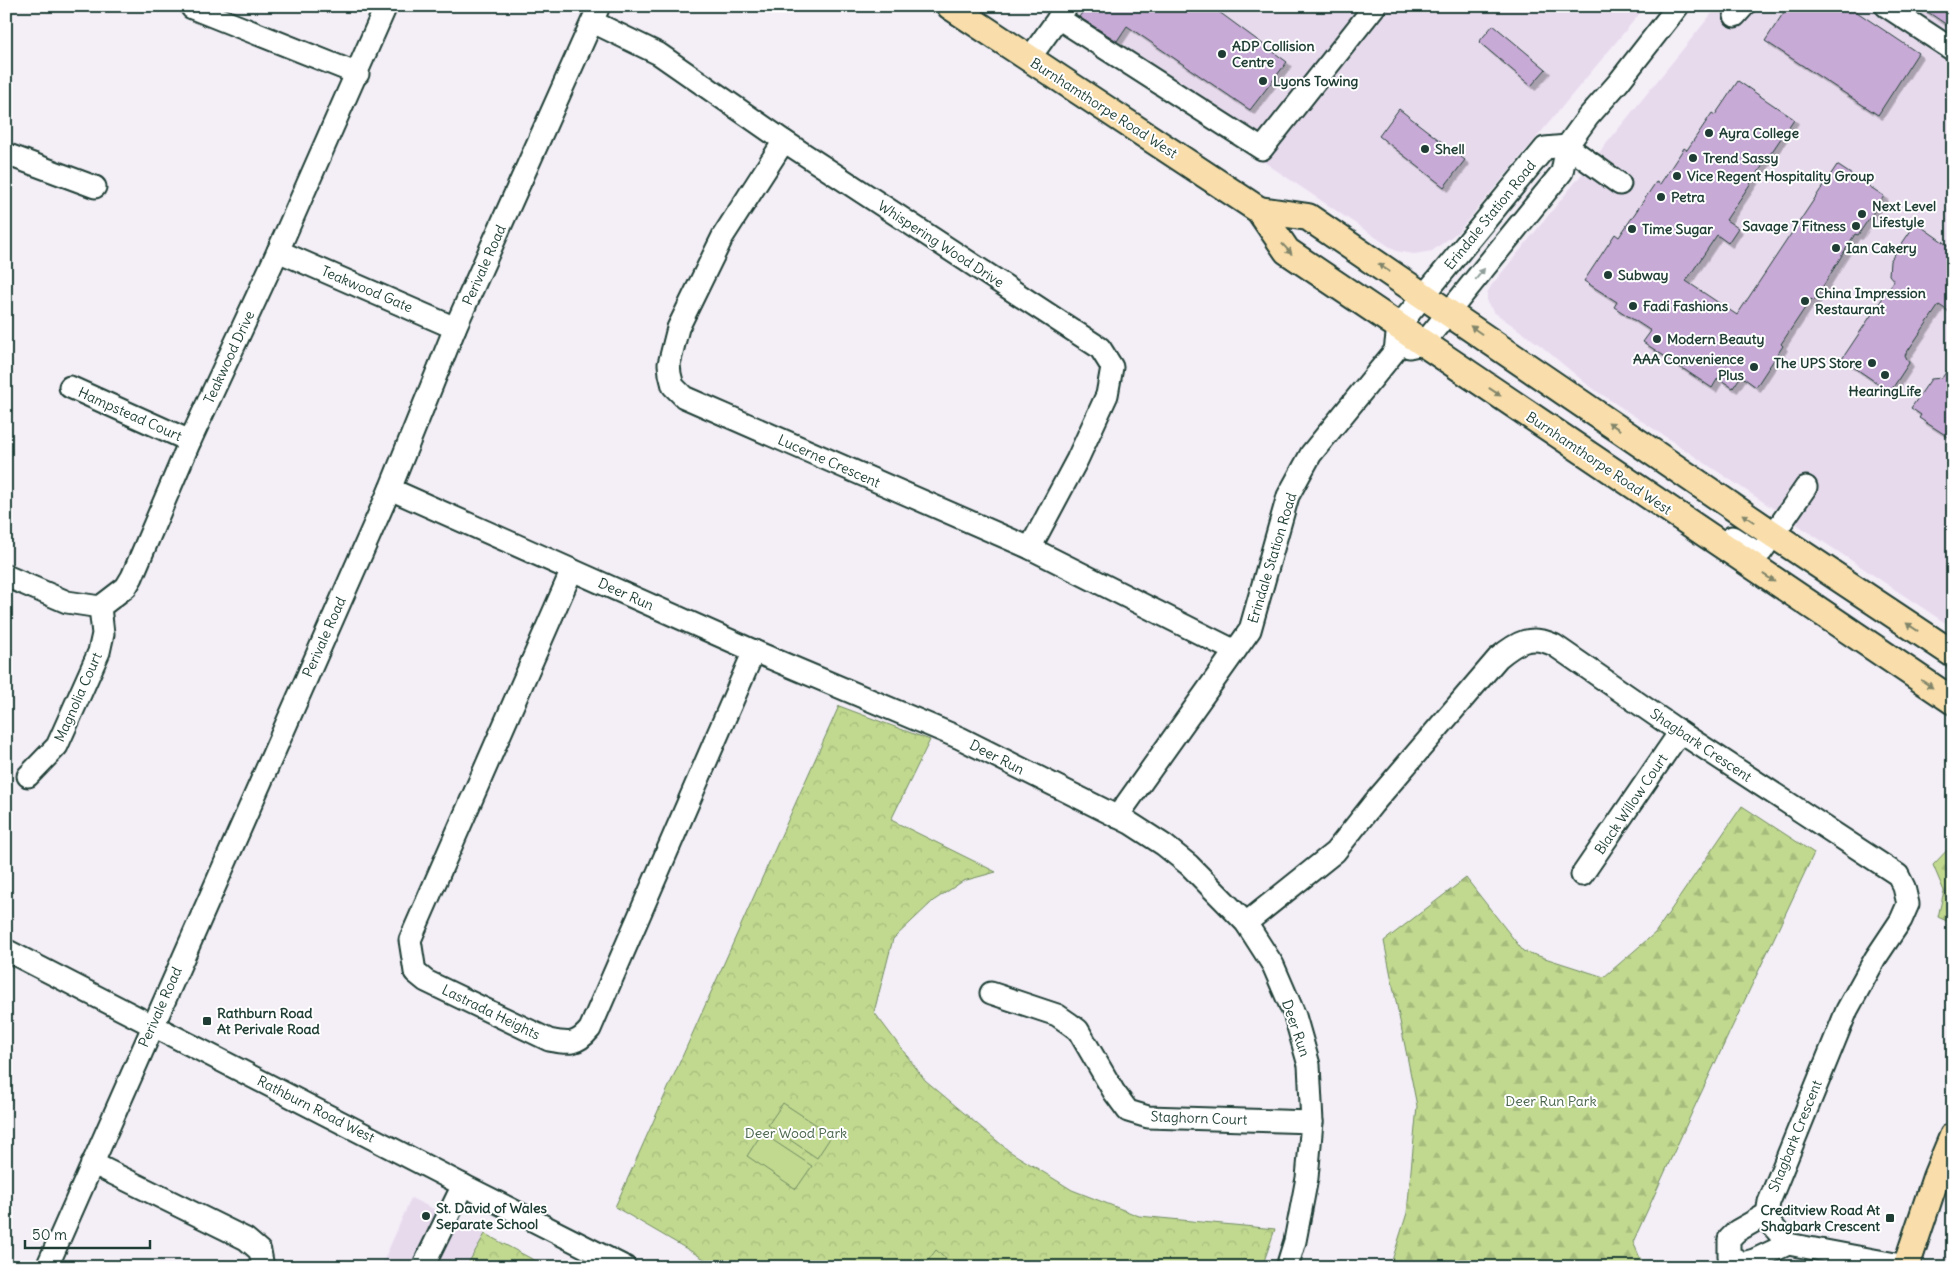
<svg xmlns="http://www.w3.org/2000/svg" width="1959" height="1273" viewBox="0 0 1959 1273" font-family="Delius,sans-serif">
  <style>
    .built { fill: #e7daed }
    .forest { fill: url(#forest-firs); stroke: #708b62 }
    .park { fill: url(#park-crowns); stroke: #708b62 }
    .pitch { fill: #c1d98f; stroke: #708b62 }
    .building { fill: #c8aad6; stroke: #1f3d34; filter: url(#shadow) }
    .lines { fill: none; stroke-linecap: round; stroke-linejoin: round }
    .minor-casing { stroke: #1f3d34; stroke-width: 25 }
    .major-casing { stroke: #1f3d34; stroke-width: 30 }
    .minor { stroke: #fff; stroke-width: 21 }
    .major { stroke: #f9deab; stroke-width: 26 }
    .oneway { fill: #81856a }
    .oneway2 { fill: #8f9e9a }
    .poi-dot { fill: #1f3d34; stroke: #fff; stroke-width: 2 }
    .labels { text-anchor: middle; stroke-width: 4; stroke-linejoin: round; paint-order: stroke }
    .poi-label { font-size: 14px; font-weight: bold; fill: #1f3d34; stroke: #fff; text-anchor: start }
    .street-label { font-size: 14px; fill: #1f3d34; stroke: #fff }
    .park-label { font-size: 14px; fill: #48644b; stroke: #fff }
  </style>
  <defs>
    <pattern id="forest-firs" width="22" height="20" patternUnits="userSpaceOnUse" patternTransform="scale(1.25)"><rect width="22" height="20" fill="#c1d98f"/><path d="M5 1l3.5 6h-7zM16 11l3.5 6h-7z" fill="#a5bb7c"/></pattern>
    <pattern id="park-crowns" width="20" height="18" patternUnits="userSpaceOnUse" patternTransform="scale(1.25)"><rect width="20" height="18" fill="#c1d98f"/><path d="M2 6a3 3 0 1 1 6 0M12 15a3 3 0 1 1 6 0" fill="none" stroke="#a5bb7c"/></pattern>
    <filter id="shadow"><feDropShadow dx="4.5" dy="4.5" stdDeviation="0" flood-color="#0004"/></filter>
  </defs>
  <rect width="100%" height="100%" fill="#f4eef7"/>
  <filter id="ink" filterUnits="userSpaceOnUse"><feTurbulence type="fractalNoise" baseFrequency=".02" numOctaves="2"/><feDisplacementMap in="SourceGraphic" scale="10" xChannelSelector="R" yChannelSelector="G"/><feConvolveMatrix kernelMatrix="1 2 1 2 8 2 1 2 1" color-interpolation-filters="sRGB"/></filter>
  <g filter="url(#ink)">
    <!-- built -->
    <g class="built">
      <polygon points="1033,6 1646,6 1458,232 1432,251 1414,254 1396,251"/>
      <polygon points="1718,6 1953,6 1953,628 1589,386 1540,345 1495,313 1487,303 1487,293 1491,286"/>
      <polygon points="411,1198 485,1234 466,1267 381,1267"/>
      <polygon points="1953,1223 1953,1267 1942,1267"/>
    </g>
    <!-- forest -->
    <g class="forest">
      <polygon points="1742,806 1814,853 1694,1108 1633,1242 1644,1267 1390,1267 1407,1213 1417,1106 1384,941 1466,878 1523,951 1604,977 1655,933"/>
      <polygon points="1953,844 1953,924 1938,917 1944,891 1933,865"/>
    </g>
    <!-- park -->
    <g class="park">
      <polygon points="839,706 930,740 891,820 996,872 963,881 933,901 893,939 874,1012 925,1080 1009,1151 1072,1190 1139,1216 1275,1229 1262,1267 718,1267 615,1207"/>
      <polygon points="485,1234 547,1267 466,1267"/>
    </g>
    <!-- pitch -->
    <g class="pitch">
      <polygon points="783,1103 832,1135 817,1158 768,1125"/>
      <polygon points="762,1133 812,1166 796,1189 747,1156"/>
      <polygon points="936,1250 957,1267 923,1267"/>
    </g>
    <!-- building -->
    <g class="building">
      <polygon points="1087,6 1211,6 1287,62 1250,110 1127,26 1117,41 1079,17"/>
      <polygon points="1788,6 1848,6 1918,53 1878,115 1765,41"/>
      <polygon points="1919,6 1953,6 1953,29"/>
      <polygon points="1493,25 1546,69 1531,86 1479,42"/>
      <polygon points="1738,81 1794,119 1726,220 1738,228 1728,243 1717,235 1686,281 1737,315 1837,165 1884,196 1858,235 1855,234 1814,301 1811,299 1781,344 1783,346 1756,387 1741,376 1733,388 1718,378 1712,388 1643,342 1651,331 1614,307 1617,302 1584,281 1615,234 1619,237 1656,182 1660,184 1684,148 1687,150 1712,113 1715,115"/>
      <polygon points="1399,109 1465,160 1444,187 1379,136"/>
      <polygon points="1916,223 1953,249 1953,314 1939,305 1905,355 1909,363 1890,392 1842,359 1894,281 1889,275 1890,261"/>
      <polygon points="1953,362 1953,440 1919,418 1921,415 1911,408 1931,379 1942,378"/>
    </g>
    <g class="lines">
      <!-- minor casing -->
      <g class="minor-casing">
        <g id="minor">
          <polyline points="1886,6 1953,50"/>
          <polyline points="192,8 358,74"/>
          <polyline points="1735,16 1744,6"/>
          <polyline points="1058,18 1262,149 1375,6"/>
          <polyline points="593,22 659,54 784,141 1100,348 1112,367 1107,395 1077,460 1030,548"/>
          <polyline points="1029,59 1067,6"/>
          <polyline points="784,141 723,236 678,328 669,364 670,374 673,386 684,397 1030,548 1235,651"/>
          <polyline points="1567,146 1620,184"/>
          <polyline points="6,154 95,187"/>
          <polyline points="278,251 455,328"/>
          <polyline points="1409,347 1423,344 1562,172 1567,146 1588,117 1618,83 1678,6"/>
          <polyline points="70,387 190,441"/>
          <polyline points="390,489 754,651 960,738 1130,823 1164,845 1189,865 1246,923 1273,965 1295,1016 1309,1065 1312,1122 1307,1178 1295,1241 1287,1267"/>
          <polyline points="1732,537 1756,552 1762,551 1806,487"/>
          <path d="M572,570L410,940L415,972L426,981L549,1040C569,1044 577,1045 590,1029L754,651"/>
          <polyline points="6,576 67,602 100,607 126,587 132,577 190,441 278,251 386,6"/>
          <polyline points="28,776 57,746 99,652 103,634 100,607"/>
          <polyline points="1117,817 1250,630 1288,496 1311,454 1395,351 1398,327 1545,148 1567,146"/>
          <polyline points="1582,875 1680,732"/>
          <path d="M1246,923L1335,852L1373,804L1498,658C1517,642 1531,634 1554,645L1680,732L1898,875L1904,887L1908,904L1901,920L1875,959L1847,1010L1769,1202L1767,1214L1771,1224L1788,1244L1906,1266"/>
          <polyline points="6,950 463,1185 625,1267"/>
          <polyline points="991,993 1057,1015 1070,1024 1078,1030 1114,1092 1128,1111 1148,1117 1312,1122"/>
          <polyline points="92,1163 246,1239 260,1251 263,1267"/>
          <polyline points="1767,1214 1737,1231 1729,1239 1729,1256 1743,1263 1754,1260 1788,1244"/>
          <polyline points="47,1267 390,489 455,328 599,6"/>
          <polyline points="423,1267 463,1185"/>
        </g>
      </g>
      <!-- major casing -->
      <g class="major-casing">
        <g id="major">
          <polyline points="950,6 1259,210 1287,251 1953,701"/>
          <polyline points="1259,210 1308,217 1774,535 1953,654"/>
          <polyline points="1906,1267 1936,1177 1953,1136"/>
        </g>
      </g>
      <!-- minor -->
      <use href="#minor" class="minor"/>
      <!-- major -->
      <use href="#major" class="major"/>
    </g>
    <!-- one-way arrows -->
    <defs><path id="oneway-solid" d="M-6-.8H1V-3.2L6.5 0L1 3.2V.8H-6Z" transform="scale(1.25)"/></defs>
    <g class="oneway">
      <use href="#oneway-solid" transform="translate(1287 249) rotate(47)"/>
      <use href="#oneway-solid" transform="translate(1384 268) rotate(-146)"/>
      <use href="#oneway-solid" transform="translate(1476 330) rotate(-145)"/>
      <use href="#oneway-solid" transform="translate(1495 392) rotate(34)"/>
      <use href="#oneway-solid" transform="translate(1614 426) rotate(-146)"/>
      <use href="#oneway-solid" transform="translate(1748 518) rotate(-146)"/>
      <use href="#oneway-solid" transform="translate(1769 578) rotate(34)"/>
      <use href="#oneway-solid" transform="translate(1912 627) rotate(-146)"/>
      <use href="#oneway-solid" transform="translate(1927 684) rotate(34)"/>
    </g>
    <use class="oneway2" href="#oneway-solid" transform="translate(1480 274) rotate(-51)"/>
  </g>
  <!-- markers -->
  <g class="poi-dot">
    <circle cx="1222" cy="54" r="5"/>
    <circle cx="1263" cy="81" r="5"/>
    <circle cx="1709" cy="133" r="5"/>
    <circle cx="1425" cy="149" r="5"/>
    <circle cx="1693" cy="158" r="5"/>
    <circle cx="1677" cy="176" r="5"/>
    <circle cx="1661" cy="197" r="5"/>
    <circle cx="1862" cy="214" r="5"/>
    <circle cx="1856" cy="226" r="5"/>
    <circle cx="1632" cy="229" r="5"/>
    <circle cx="1836" cy="248" r="5"/>
    <circle cx="1608" cy="275" r="5"/>
    <circle cx="1805" cy="301" r="5"/>
    <circle cx="1633" cy="306" r="5"/>
    <circle cx="1657" cy="339" r="5"/>
    <circle cx="1872" cy="363" r="5"/>
    <circle cx="1754" cy="367" r="5"/>
    <circle cx="1885" cy="375" r="5"/>
    <rect x="202" y="1016" width="10" height="10" rx="2.5"/>
    <circle cx="426" cy="1216" r="5"/>
    <rect x="1885" y="1213" width="10" height="10" rx="2.5"/>
  </g>
  <g class="labels">
    <!-- poi labels -->
    <g class="poi-label">
      <text x="1232" y="51">ADP Collision<tspan x="1232" dy="16">Centre</tspan></text>
      <text x="1273" y="86">Lyons Towing</text>
      <text x="1719" y="138">Ayra College</text>
      <text x="1435" y="154">Shell</text>
      <text x="1703" y="163">Trend Sassy</text>
      <text x="1687" y="181">Vice Regent Hospitality Group</text>
      <text x="1671" y="202">Petra</text>
      <text x="1872" y="211">Next Level<tspan x="1872" dy="16">Lifestyle</tspan></text>
      <text x="1846" y="231" text-anchor="end">Savage 7 Fitness</text>
      <text x="1642" y="234">Time Sugar</text>
      <text x="1846" y="253">Ian Cakery</text>
      <text x="1618" y="280">Subway</text>
      <text x="1815" y="298">China Impression<tspan x="1815" dy="16">Restaurant</tspan></text>
      <text x="1643" y="311">Fadi Fashions</text>
      <text x="1667" y="344">Modern Beauty</text>
      <text x="1744" y="364" text-anchor="end">AAA Convenience<tspan x="1744" dy="16">Plus</tspan></text>
      <text x="1862" y="368" text-anchor="end">The UPS Store</text>
      <text x="1885" y="396" text-anchor="middle">HearingLife</text>
      <text x="217" y="1018">Rathburn Road<tspan x="217" dy="16">At Perivale Road</tspan></text>
      <text x="436" y="1213">St. David of Wales<tspan x="436" dy="16">Separate School</tspan></text>
      <text x="1880" y="1215" text-anchor="end">Creditview Road At<tspan x="1880" dy="16">Shagbark Crescent</tspan></text>
    </g>
    <!-- street labels -->
    <g class="street-label">
      <text transform="translate(1104 108) rotate(33)" y="5">Burnhamthorpe Road West</text>
      <text transform="translate(1490 215) rotate(-51)" y="5">Erindale Station Road</text>
      <text transform="translate(941 244) rotate(33)" y="5">Whispering Wood Drive</text>
      <text transform="translate(484 265) rotate(-66)" y="5">Perivale Road</text>
      <text transform="translate(367 289) rotate(23)" y="5">Teakwood Gate</text>
      <text transform="translate(229 357) rotate(-65)" y="5">Teakwood Drive</text>
      <text transform="translate(130 414) rotate(24)" y="5">Hampstead Court</text>
      <text transform="translate(829 461) rotate(24)" y="5">Lucerne Crescent</text>
      <text transform="translate(1599 463) rotate(34)" y="5">Burnhamthorpe Road West</text>
      <text transform="translate(1272 558) rotate(-73)" y="5">Erindale Station Road</text>
      <text transform="translate(626 594) rotate(24)" y="5">Deer Run</text>
      <text transform="translate(324 637) rotate(-66)" y="5">Perivale Road</text>
      <text transform="translate(78 697) rotate(-66)" y="5">Magnolia Court</text>
      <text transform="translate(1701 745) rotate(34)" y="5">Shagbark Crescent</text>
      <text transform="translate(997 757) rotate(27)" y="5">Deer Run</text>
      <text transform="translate(1631 804) rotate(-56)" y="5">Black Willow Court</text>
      <text transform="translate(160 1007) rotate(-66)" y="5">Perivale Road</text>
      <text transform="translate(491 1012) rotate(26)" y="5">Lastrada Heights</text>
      <text transform="translate(1296 1028) rotate(71)" y="5">Deer Run</text>
      <text transform="translate(316 1109) rotate(27)" y="5">Rathburn Road West</text>
      <text transform="translate(1199 1118) rotate(2)" y="5">Staghorn Court</text>
      <text transform="translate(1795 1136) rotate(-68)" y="5">Shagbark Crescent</text>
    </g>
    <!-- park labels -->
    <g class="park-label">
      <text x="1551" y="1106">Deer Run Park</text>
      <text x="796" y="1138">Deer Wood Park</text>
    </g>
  </g>
  <!-- margin -->
  <rect width="1959" height="1273" fill="none" stroke="#fff" stroke-width="25"/>
  <rect x="12" y="12" width="1934" height="1248" fill="none" stroke="#1f3d34" stroke-width="2" filter="url(#ink)"/>
  <!-- scale -->
  <path d="M25 1240v8h125v-8" fill="none" stroke="#1f3d34" stroke-width="2.5"/>
  <text x="32" y="1240" font-size="15" fill="#1f3d34" stroke="#ffffff" stroke-width="4" paint-order="stroke">50 m</text>
</svg>
